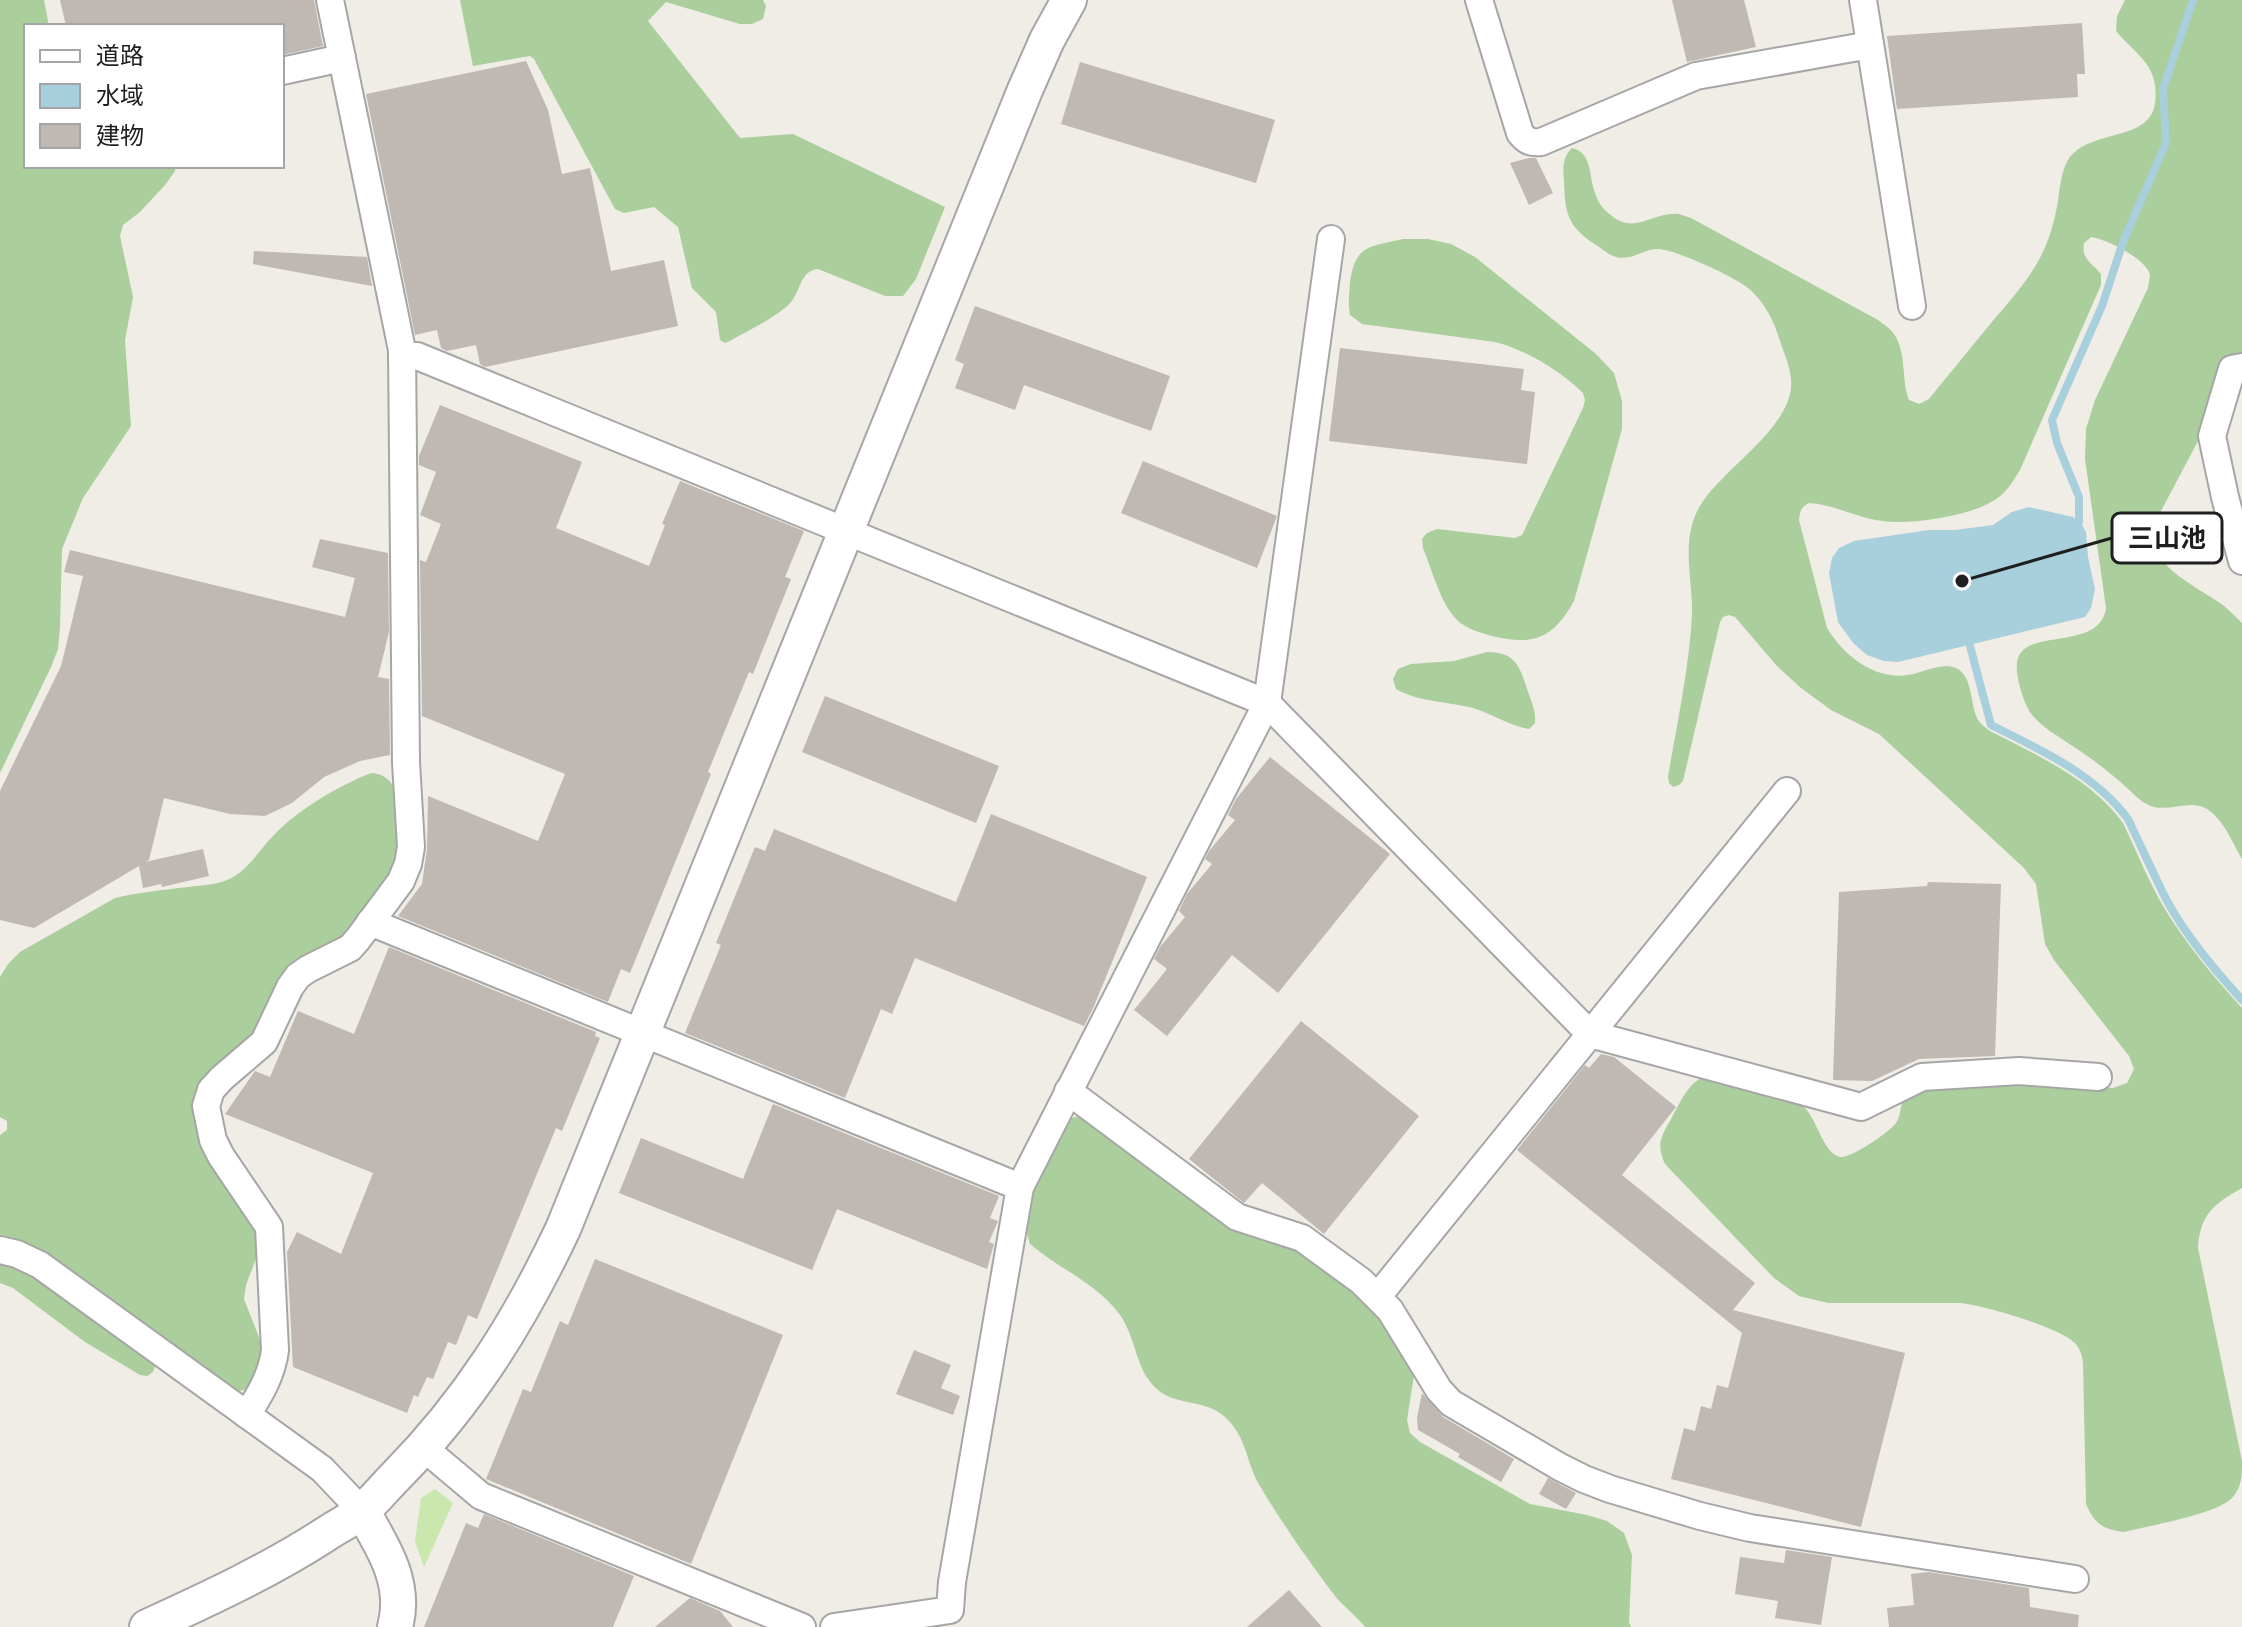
<svg xmlns="http://www.w3.org/2000/svg" width="2242" height="1627" viewBox="0 0 2242 1627" font-family="Rubik,'Noto Sans JP',sans-serif">
  <style>
    .grass { fill: #cae8ae }
    .forest { fill: #aace9c }
    .water { fill: #a8cfdc }
    .lines { fill: none; stroke-linecap: round; stroke-linejoin: round }
    .stream { stroke: #a8cfdc; stroke-width: 8 }
    .building { fill: #c0b8b2 }
    .minor-casing { stroke: #a6a6a6; stroke-width: 30 }
    .tertiary-casing { stroke: #a6a6a6; stroke-width: 38 }
    .minor { stroke: #fff; stroke-width: 26 }
    .tertiary { stroke: #fff; stroke-width: 34 }
    .leader { fill: none; stroke: #1f1f1f; stroke-width: 3 }
    .callout-dot { fill: #1f1f1f; stroke: #fff; stroke-width: 3 }
    .callout { fill: #fff; stroke: #1f1f1f; stroke-width: 3 }
    .callout-label { font-size: 26px; text-anchor: middle; font-weight: bold; fill: #1f1f1f }
  </style>
  <rect width="100%" height="100%" fill="#f0ece6"/>
  <!-- grass -->
  <polygon class="grass" points="435,1489 453,1503 424,1567 415,1541 421,1498"/>
  <!-- forest -->
  <g class="forest">
    <polygon points="0,0 44,0 49,26 26,26 26,166 175,166 175,171 165,185 140,212 123,225 120,236 133,297 125,340 131,426 83,498 62,549 60,627 58,649 51,667 0,773"/>
    <path d="M460,0H763L766,6L763,19L752,24H740L666,2L648,21L740,138L793,134L945,207L916,279L903,296H885L818,269C800,271 801,290 791,302C779,316 747,331 730,341L725,343L720,340L716,312L692,288L678,227L654,207L624,213L615,209L534,59L530,56L473,66Z"/>
    <path d="M2125,0H2242V358L2153,526C2144,565 2199,587 2224,606C2230,611 2236,617 2242,623V859C2232,842 2224,820 2207,809C2192,799 2171,811 2154,807C2142,804 2133,793 2125,786C2108,771 2090,757 2071,745C2058,736 2043,728 2033,716C2024,706 2013,671 2018,658C2029,628 2100,651 2106,608L2085,459L2086,429L2095,400L2148,288C2148,286 2150,278 2150,275C2147,259 2106,239 2091,237L2084,243C2081,259 2092,263 2101,274V285L2020,470C2012,483 2005,495 1991,502C1966,517 1905,526 1876,520C1853,516 1832,504 1809,503C1801,507 1800,511 1799,520L1827,628C1843,655 1874,680 1908,675C1922,673 1942,662 1956,668C1973,676 1970,703 1977,718C1980,724 1985,727 1990,731C2037,755 2091,779 2123,823C2136,850 2148,880 2163,906C2185,943 2213,976 2242,1008V1188C2214,1204 2200,1214 2198,1248L2242,1461C2242,1475 2242,1486 2233,1497C2219,1514 2147,1526 2124,1532C2102,1529 2095,1524 2086,1504L2083,1362C2082,1356 2080,1349 2076,1344C2059,1327 1986,1306 1961,1303H1828L1799,1296L1774,1278L1665,1164C1656,1144 1661,1137 1671,1119C1678,1107 1687,1085 1700,1079C1711,1074 1777,1093 1790,1098C1795,1100 1801,1104 1805,1108C1817,1120 1824,1154 1840,1157C1850,1159 1890,1132 1896,1123C1901,1116 1900,1107 1903,1099L1924,1087L2018,1081L2113,1088L2127,1083L2134,1069L2129,1056L2054,960L2045,944L2036,884L2024,868L1879,734L1831,710L1801,688L1777,666L1735,617L1729,615L1723,617L1720,622L1683,781L1679,785L1673,787L1669,783L1668,777C1677,724 1689,669 1692,615C1693,586 1684,554 1692,525C1697,505 1711,490 1725,476C1748,452 1795,416 1791,379C1790,367 1785,355 1781,344C1778,335 1775,325 1770,316C1765,306 1757,295 1748,288C1735,277 1676,250 1659,249C1643,248 1630,263 1613,256C1606,253 1600,247 1593,243C1567,225 1565,212 1564,181C1563,168 1562,158 1572,148C1592,153 1589,174 1594,190C1597,201 1603,210 1612,216C1635,235 1654,211 1679,214C1683,215 1687,217 1691,218L1878,320C1883,324 1891,329 1894,334C1907,353 1901,380 1909,400L1919,404L1929,399C1949,374 1970,349 1991,323C2010,301 2029,280 2042,254C2050,238 2055,219 2058,201C2060,188 2061,172 2068,160C2088,128 2150,143 2155,103C2160,65 2136,55 2116,31L2117,16Z"/>
    <path d="M1403,239H1428L1451,244L1475,257L1596,354L1614,373L1622,401V429L1574,601C1553,639 1533,646 1492,636C1481,633 1467,629 1458,621C1440,603 1433,572 1423,548L1422,539L1427,533L1437,529L1515,538L1522,535L1583,408L1585,400L1583,393C1561,371 1524,349 1495,342L1362,324L1350,315C1348,304 1349,295 1350,283C1355,244 1370,247 1403,239Z"/>
    <path d="M1487,652C1516,652 1520,667 1528,692C1532,703 1536,712 1535,723L1529,729C1511,726 1494,715 1476,709C1450,701 1420,703 1396,689L1393,679L1398,669L1411,664L1454,661Z"/>
    <path d="M371,773C389,774 398,788 399,806C400,830 401,849 393,872C388,886 374,900 365,912C319,975 260,1033 202,1085L255,1223L260,1248L246,1285L244,1299L264,1350L254,1383L247,1389L239,1391L231,1389L0,1238V1135L7,1130V1121L0,1117V977L8,964L20,952L115,898C139,892 163,890 188,887C203,885 221,885 235,876C251,866 260,849 273,836C299,809 336,787 371,773Z"/>
    <path d="M1082,1115L1299,1244L1372,1302L1415,1369L1407,1420L1410,1433L1420,1442L1530,1504L1587,1515L1607,1521L1624,1533L1632,1555L1629,1622L1631,1627H1365C1355,1614 1341,1605 1332,1592C1308,1560 1280,1520 1260,1486C1246,1463 1248,1442 1229,1421C1209,1398 1178,1407 1158,1390C1135,1371 1137,1339 1120,1315C1097,1283 1059,1269 1030,1244C1017,1209 1038,1176 1053,1147C1058,1138 1062,1125 1070,1119C1073,1117 1079,1116 1082,1115Z"/>
    <polygon points="0,1262 13,1265 34,1275 151,1359 155,1366 153,1372 147,1376 140,1375 85,1342 13,1288 0,1283"/>
  </g>
  <!-- water -->
  <polygon class="water" points="2029,507 2073,517 2081,523 2086,532 2088,557 2095,589 2091,608 2085,617 1898,662 1884,661 1867,655 1854,644 1838,622 1829,573 1832,558 1839,548 1854,541 1929,530 1955,530 1993,525 2012,512"/>
  <g class="lines">
    <!-- stream -->
    <g class="stream">
      <polyline points="2079,522 2079,497 2057,443 2052,420 2102,306 2123,242 2166,143 2163,89 2193,0"/>
      <path d="M1970,646L1991,725C2039,749 2095,774 2128,819C2141,846 2153,873 2166,899C2186,936 2214,969 2242,1000"/>
    </g>
  </g>
  <!-- building -->
  <g class="building">
    <polygon points="60,0 314,0 323,46 282,55 282,26 66,26"/>
    <polygon points="1672,0 1744,0 1756,47 1687,62"/>
    <polygon points="2082,23 2085,74 2077,74 2078,97 1897,109 1887,36"/>
    <polygon points="526,61 548,110 562,174 590,168 611,271 664,260 678,326 485,367 480,364 476,345 447,351 441,348 437,330 415,335 366,94"/>
    <polygon points="1080,62 1275,120 1256,183 1061,124"/>
    <polygon points="1529,158 1536,158 1553,193 1529,205 1510,163"/>
    <polygon points="254,251 367,257 372,286 253,264"/>
    <polygon points="975,306 1170,376 1151,431 1024,385 1015,410 955,388 964,364 955,360"/>
    <polygon points="1340,348 1524,369 1521,390 1535,392 1527,464 1329,441"/>
    <polygon points="440,405 582,462 556,528 649,566 665,525 662,524 680,481 804,531 785,577 791,579 753,674 749,672 708,772 711,774 630,973 621,969 608,1002 398,916 422,884 427,849 428,796 538,841 565,774 422,716 420,560 426,562 441,524 420,515 436,472 419,465 419,456"/>
    <polygon points="1143,461 1277,516 1257,568 1121,513"/>
    <polygon points="320,539 388,553 389,632 378,677 389,679 390,755 360,761 324,777 292,803 265,816 230,814 164,798 149,860 145,862 203,849 209,876 162,887 161,884 143,888 139,866 34,928 0,920 0,791 61,666 83,576 64,572 70,550 345,617 355,578 312,567"/>
    <polygon points="825,696 999,766 976,823 802,752"/>
    <polygon points="1270,757 1390,854 1278,993 1232,955 1167,1036 1134,1010 1167,969 1154,959 1160,947 1185,917 1179,911 1187,894 1212,864 1205,859 1209,851 1235,820 1228,815 1236,799"/>
    <polygon points="991,814 1147,877 1094,1006 1084,1026 915,958 892,1014 881,1009 845,1098 685,1033 721,945 716,943 755,847 765,851 774,829 956,902"/>
    <polygon points="1928,882 2001,884 1995,1056 1919,1059 1872,1081 1833,1080 1839,892 1927,886"/>
    <polygon points="389,947 596,1032 595,1036 600,1038 562,1131 556,1128 477,1319 468,1315 456,1345 448,1342 433,1379 427,1377 418,1397 414,1395 407,1413 293,1367 287,1252 297,1232 341,1254 373,1173 225,1114 255,1071 270,1077 298,1011 354,1034"/>
    <polygon points="1301,1021 1419,1116 1324,1234 1262,1183 1244,1203 1189,1159"/>
    <polygon points="1601,1054 1614,1057 1676,1107 1622,1175 1755,1283 1733,1310 1905,1353 1861,1527 1671,1479 1684,1428 1695,1431 1701,1406 1711,1409 1717,1385 1728,1388 1742,1333 1517,1150 1585,1065 1589,1068"/>
    <polygon points="773,1104 999,1196 990,1218 998,1221 989,1242 994,1244 987,1269 837,1209 812,1270 619,1193 641,1138 743,1179"/>
    <polygon points="595,1259 783,1335 691,1564 486,1479 523,1389 531,1392 560,1321 568,1325"/>
    <polygon points="914,1350 951,1365 941,1388 960,1396 953,1415 896,1394"/>
    <polygon points="1422,1393 1443,1417 1514,1459 1501,1482 1458,1457 1460,1454 1418,1430 1417,1418"/>
    <polygon points="1548,1478 1576,1493 1566,1509 1539,1494"/>
    <polygon points="484,1514 634,1576 613,1627 424,1627 466,1523 478,1528"/>
    <polygon points="1786,1550 1832,1557 1821,1625 1775,1618 1778,1601 1735,1594 1740,1557 1784,1563"/>
    <polygon points="1929,1572 2029,1588 2030,1607 2079,1615 2078,1627 1889,1627 1887,1608 1914,1605 1911,1574"/>
    <polygon points="1289,1590 1322,1627 1247,1627"/>
    <polygon points="690,1598 720,1611 733,1627 655,1627"/>
  </g>
  <g class="lines">
    <!-- minor casing -->
    <g class="minor-casing">
      <g id="minor">
        <path d="M1479,0L1520,133C1526,141 1531,143 1541,142L1696,76L1870,45"/>
        <polyline points="1863,0 1912,306"/>
        <polyline points="282,71 342,58"/>
        <polyline points="402,358 417,356 1267,703 1590,1034 1861,1107 1922,1077 2019,1071 2098,1077"/>
        <polyline points="2242,367 2232,369 2212,436 2225,497 2242,561"/>
        <polyline points="370,922 1020,1187"/>
        <polyline points="1068,1091 1237,1217 1302,1238 1361,1281 1390,1310 1439,1390 1451,1403 1560,1467 1584,1479 1610,1489 1700,1516 1750,1528 2075,1579"/>
        <polyline points="0,1250 17,1254 40,1265 322,1469 362,1511"/>
        <polyline points="1378,1296 1787,791"/>
        <path d="M247,1415C260,1394 272,1375 275,1350L269,1227L221,1156L213,1140L206,1106L211,1090L222,1078L264,1042L290,987L298,976L308,969L350,948L358,939L401,881L408,864L411,847L406,762L402,350L330,0"/>
        <polyline points="424,1448 481,1496 802,1627"/>
        <polyline points="834,1627 950,1610 952,1582 1020,1187 1267,703 1331,239"/>
      </g>
    </g>
    <!-- tertiary casing -->
    <g class="tertiary-casing">
      <g id="tertiary">
        <path d="M362,1511C383,1547 407,1583 395,1627"/>
        <path d="M147,1627C208,1599 269,1571 326,1534C338,1526 351,1520 362,1511C374,1501 385,1487 396,1476C469,1402 519,1322 563,1229L1025,90L1047,40L1069,0"/>
      </g>
    </g>
    <!-- minor -->
    <use href="#minor" class="minor"/>
    <!-- tertiary -->
    <use href="#tertiary" class="tertiary"/>
  </g>
  <!-- callouts -->
  <path class="leader" d="M1962 581L2112 538"/>
  <circle class="callout-dot" cx="1962" cy="581" r="8"/>
  <rect class="callout" x="2112" y="513" width="110" height="50" rx="8"/>
  <g class="callout-label">
    <text x="2167" y="547">三山池</text>
  </g>
  <!-- legend -->
  <rect x="24" y="24" width="260" height="144" fill="#ffffff" stroke="#a5a5a5" stroke-width="2"/>
  <rect x="40" y="50" width="40" height="12" fill="#ffffff" stroke="#a5a5a5" stroke-width="2"/>
  <text x="96" y="64" font-size="24" fill="#1f1f1f">道路</text>
  <rect x="40" y="84" width="40" height="24" fill="#a8cfdc" stroke="#a5a5a5" stroke-width="2"/>
  <text x="96" y="104" font-size="24" fill="#1f1f1f">水域</text>
  <rect x="40" y="124" width="40" height="24" fill="#c0b8b2" stroke="#a5a5a5" stroke-width="2"/>
  <text x="96" y="144" font-size="24" fill="#1f1f1f">建物</text>
</svg>
